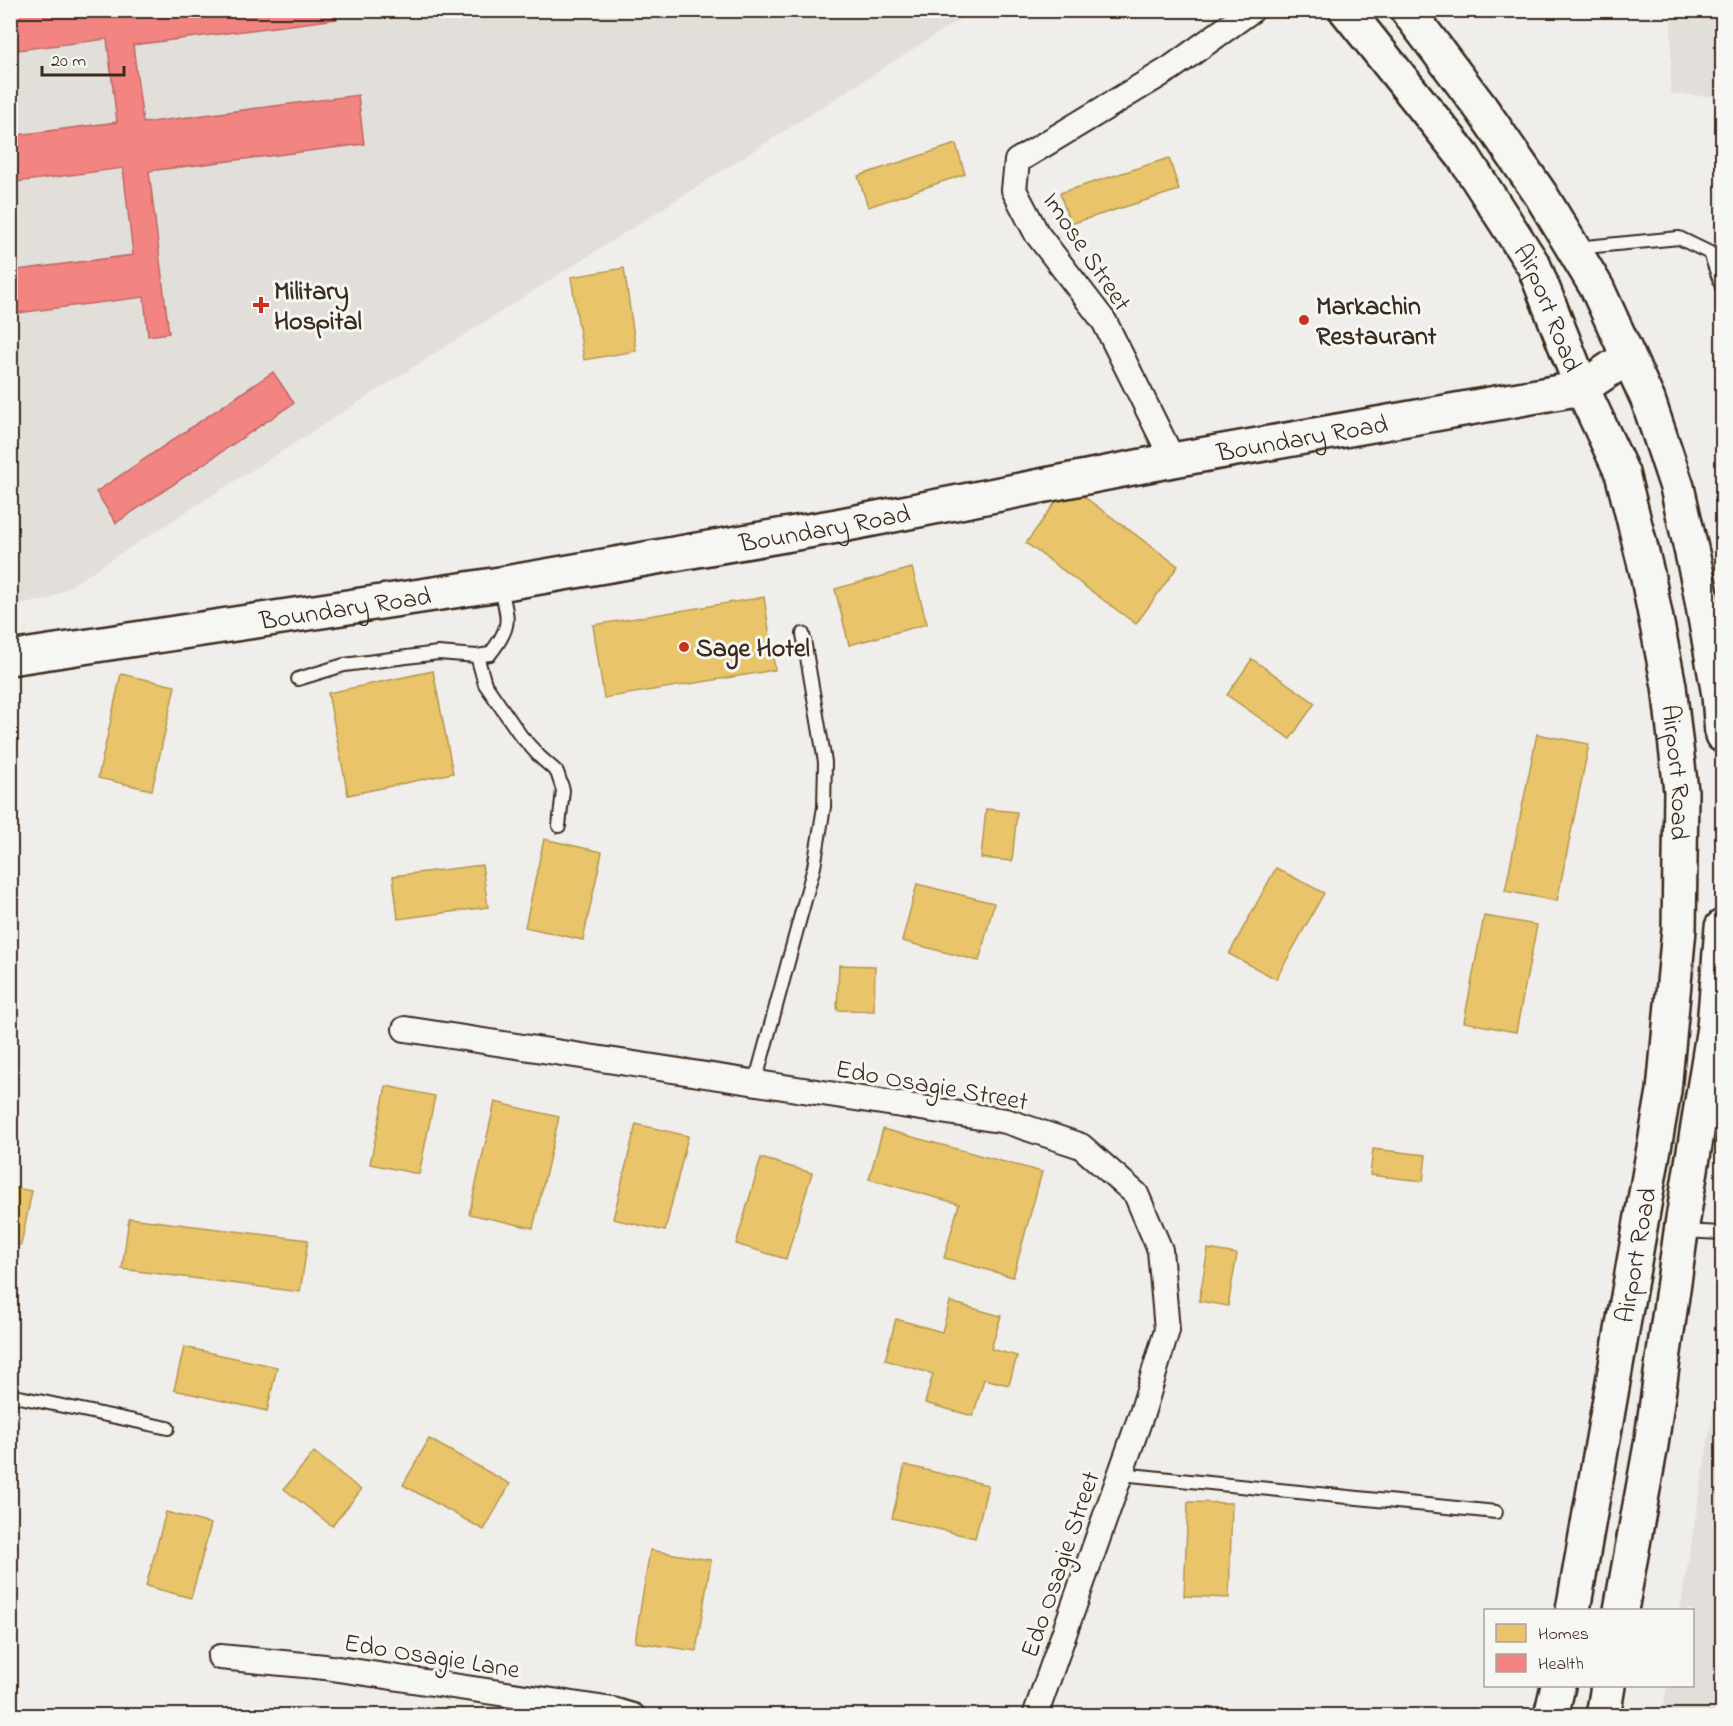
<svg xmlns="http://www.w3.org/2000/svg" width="1733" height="1726" viewBox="0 0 1733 1726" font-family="'Indie Flower',sans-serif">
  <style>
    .built { fill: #e2dfdb }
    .homes { fill: #e9c46a; stroke: #b59653; stroke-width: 1.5 }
    .health { fill: #f28482; stroke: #bb6964; stroke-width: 1.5 }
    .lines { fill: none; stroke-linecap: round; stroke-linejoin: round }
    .lane-casing { stroke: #3b2a1e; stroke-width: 16 }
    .street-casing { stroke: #3b2a1e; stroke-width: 28 }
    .secondary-casing { stroke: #3b2a1e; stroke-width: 38 }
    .lane { stroke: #f6f6f2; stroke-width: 12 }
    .street { stroke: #f6f6f2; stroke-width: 24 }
    .secondary { stroke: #f6f6f2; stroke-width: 33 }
    .poi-dot { fill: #c8321e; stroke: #f6f6f2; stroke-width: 2 }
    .labels { text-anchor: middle; stroke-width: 6; stroke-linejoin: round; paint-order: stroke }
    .street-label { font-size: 26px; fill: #3b2a1e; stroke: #f6f6f2 }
    .poi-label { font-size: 26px; font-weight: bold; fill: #3b2a1e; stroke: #f6f6f2; text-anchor: start }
  </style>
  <rect width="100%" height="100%" fill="#efeeea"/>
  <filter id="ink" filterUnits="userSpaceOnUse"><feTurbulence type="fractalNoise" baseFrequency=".0167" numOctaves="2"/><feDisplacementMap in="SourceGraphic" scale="12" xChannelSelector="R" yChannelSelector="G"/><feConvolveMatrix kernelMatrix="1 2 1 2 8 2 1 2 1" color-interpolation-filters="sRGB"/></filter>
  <g filter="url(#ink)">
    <!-- built -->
    <g class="built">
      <polygon points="11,11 973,11 48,600 11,605"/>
      <polygon points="1671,11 1722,11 1722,97 1671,94"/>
      <polygon points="1722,1359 1722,1715 1662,1715 1667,1686 1692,1686 1692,1610 1680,1610"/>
    </g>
    <!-- homes -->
    <g class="homes">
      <polygon points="956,144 965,174 868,207 858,176"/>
      <polygon points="1169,158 1179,190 1070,224 1060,193"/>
      <polygon points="624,268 636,351 584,360 571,277"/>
      <polygon points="1068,485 1178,566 1136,624 1026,543"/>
      <polygon points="912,568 927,624 849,645 835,589"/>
      <polygon points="764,597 775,670 604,698 593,625"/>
      <polygon points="1252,659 1315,703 1290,739 1227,695"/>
      <polygon points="433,671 453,773 348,795 328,693"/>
      <polygon points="121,674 175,686 152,790 98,778"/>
      <polygon points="1537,734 1589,744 1557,901 1505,891"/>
      <polygon points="986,809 1017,812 1012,861 981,858"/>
      <polygon points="544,839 602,852 583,940 525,927"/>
      <polygon points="482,865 488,907 398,919 393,876"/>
      <polygon points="1276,868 1324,893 1276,979 1229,954"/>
      <polygon points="917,884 994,903 979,961 902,941"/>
      <polygon points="1484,916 1537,925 1516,1032 1464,1022"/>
      <polygon points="839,965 875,966 874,1011 837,1010"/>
      <polygon points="386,1086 435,1096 419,1174 370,1164"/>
      <polygon points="495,1102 559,1117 533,1228 469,1214"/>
      <polygon points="636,1124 688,1136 665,1231 613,1219"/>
      <polygon points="883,1129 1042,1172 1013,1277 944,1258 959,1204 869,1179"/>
      <polygon points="1373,1149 1426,1155 1423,1181 1370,1175"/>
      <polygon points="761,1158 812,1173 786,1259 736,1244"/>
      <polygon points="10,1187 32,1191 21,1245 10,1243"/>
      <polygon points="129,1218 308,1240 300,1292 122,1269"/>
      <polygon points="1208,1249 1237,1254 1228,1306 1199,1301"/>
      <polygon points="950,1302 1001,1316 991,1349 1017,1356 1009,1385 984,1379 973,1416 925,1403 933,1374 885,1360 896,1319 942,1332"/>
      <polygon points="184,1347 277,1367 267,1411 174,1390"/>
      <polygon points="429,1439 510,1484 484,1530 403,1485"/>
      <polygon points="314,1452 361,1490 332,1526 284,1489"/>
      <polygon points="905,1465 988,1485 975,1538 892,1518"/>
      <polygon points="1188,1502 1232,1503 1229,1598 1184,1596"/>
      <polygon points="166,1512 211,1524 191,1598 146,1586"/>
      <polygon points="10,1523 16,1524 10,1546"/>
      <polygon points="650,1550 711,1560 696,1651 635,1642"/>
    </g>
    <!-- health -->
    <g class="health">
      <polygon points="10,10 336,10 337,19 133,45 143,123 358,95 364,144 149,171 169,333 148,336 144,297 10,314 10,271 133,255 123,168 10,183 10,136 117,122 107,39 10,51"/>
      <polygon points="273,372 294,403 116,523 96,492"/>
    </g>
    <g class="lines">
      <!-- lane casing -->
      <g class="lane-casing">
        <g id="lane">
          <polyline points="1575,248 1679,238 1710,253 1722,287"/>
          <polyline points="477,656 485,684 521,736 540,757 557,772 563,790 559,826"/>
          <path d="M298,679L344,665L438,653L477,656L490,654C513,625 508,619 500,585"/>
          <polyline points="755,1083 814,867 824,807 825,762 803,634"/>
          <polyline points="1682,1231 1722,1233"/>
          <polyline points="10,1395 168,1428"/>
          <polyline points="1121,1474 1496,1512"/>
        </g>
      </g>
      <!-- street casing -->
      <g class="street-casing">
        <g id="street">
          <polyline points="1173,460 1104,321 1037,234 1014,190 1017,161 1171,68 1252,10"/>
          <polyline points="405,1029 1006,1121 1081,1146 1136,1194 1160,1250 1167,1330 1143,1410 1035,1716"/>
          <polyline points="220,1657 325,1667 613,1710 633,1716"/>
        </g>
      </g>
      <!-- secondary casing -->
      <g class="secondary-casing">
        <g id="secondary">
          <path id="s1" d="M1346,10L1463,156L1534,266L1582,388L1622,473L1647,573L1669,686L1681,791L1679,929L1664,1091L1573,1610"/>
          <polyline points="1407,10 1481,108 1541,195 1597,288 1648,400 1677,487 1699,584 1719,695 1722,735"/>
          <path id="s2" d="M10,658L500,584L837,526L1173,460L1582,388L1628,357"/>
          <polyline points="1621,1610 1651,1445 1682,1225 1714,1027 1722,927"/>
          <polyline points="1551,1716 1558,1686"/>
          <polyline points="1603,1716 1608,1686"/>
        </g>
      </g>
      <!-- lane -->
      <use href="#lane" class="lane"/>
      <!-- street -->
      <use href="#street" class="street"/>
      <!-- secondary -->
      <use href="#secondary" class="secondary"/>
    </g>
  </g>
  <!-- markers -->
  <g class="poi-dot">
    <path d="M258 296h6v6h6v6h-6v6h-6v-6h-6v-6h6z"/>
    <circle cx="1304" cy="320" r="6"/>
    <circle cx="684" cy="647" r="6"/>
  </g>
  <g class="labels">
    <!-- street labels -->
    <g class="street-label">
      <text transform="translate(1088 251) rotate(56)" y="9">Imose Street</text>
      <text dy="9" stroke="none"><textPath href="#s1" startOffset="362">Airport Road</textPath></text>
      <text dy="9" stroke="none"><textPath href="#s2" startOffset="1311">Boundary Road</textPath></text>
      <text dy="9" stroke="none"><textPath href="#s2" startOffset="825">Boundary Road</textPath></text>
      <text dy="9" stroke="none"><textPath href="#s2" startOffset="339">Boundary Road</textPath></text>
      <text dy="9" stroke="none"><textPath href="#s1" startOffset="848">Airport Road</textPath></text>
      <text transform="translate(932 1084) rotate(10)" y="9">Edo Osagie Street</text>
      <text transform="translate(1635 1255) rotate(-80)" y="9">Airport Road</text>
      <text transform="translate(1059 1564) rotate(-71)" y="9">Edo Osagie Street</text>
      <text transform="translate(432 1655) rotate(9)" y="9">Edo Osagie Lane</text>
    </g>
    <!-- poi labels -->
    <g class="poi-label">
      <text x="274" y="299">Military<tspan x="274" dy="30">Hospital</tspan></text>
      <text x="1316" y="314">Markachin<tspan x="1316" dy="30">Restaurant</tspan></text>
      <text x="696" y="656">Sage Hotel</text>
    </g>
  </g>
  <!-- margin -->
  <rect width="1733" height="1726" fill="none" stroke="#f6f6f2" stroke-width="36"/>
  <rect x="18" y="18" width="1697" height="1690" fill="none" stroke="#3b2a1e" stroke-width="2" filter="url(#ink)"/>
  <!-- legend -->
  <rect x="1484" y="1609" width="210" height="78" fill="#f6f6f2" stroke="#aba49d" stroke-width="1.5"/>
  <rect x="1496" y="1624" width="30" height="18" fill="#e9c46a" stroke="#aba49d" stroke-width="1.5"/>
  <text x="1538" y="1639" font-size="18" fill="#3b2a1e">Homes</text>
  <rect x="1496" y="1654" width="30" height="18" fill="#f28482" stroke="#aba49d" stroke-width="1.5"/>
  <text x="1538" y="1669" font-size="18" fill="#3b2a1e">Health</text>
  <!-- scale -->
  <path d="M42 66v9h82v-9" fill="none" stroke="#3b2a1e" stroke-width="3"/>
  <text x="51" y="66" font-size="18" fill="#3b2a1e" stroke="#f6f6f2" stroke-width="4.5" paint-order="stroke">20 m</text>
</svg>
